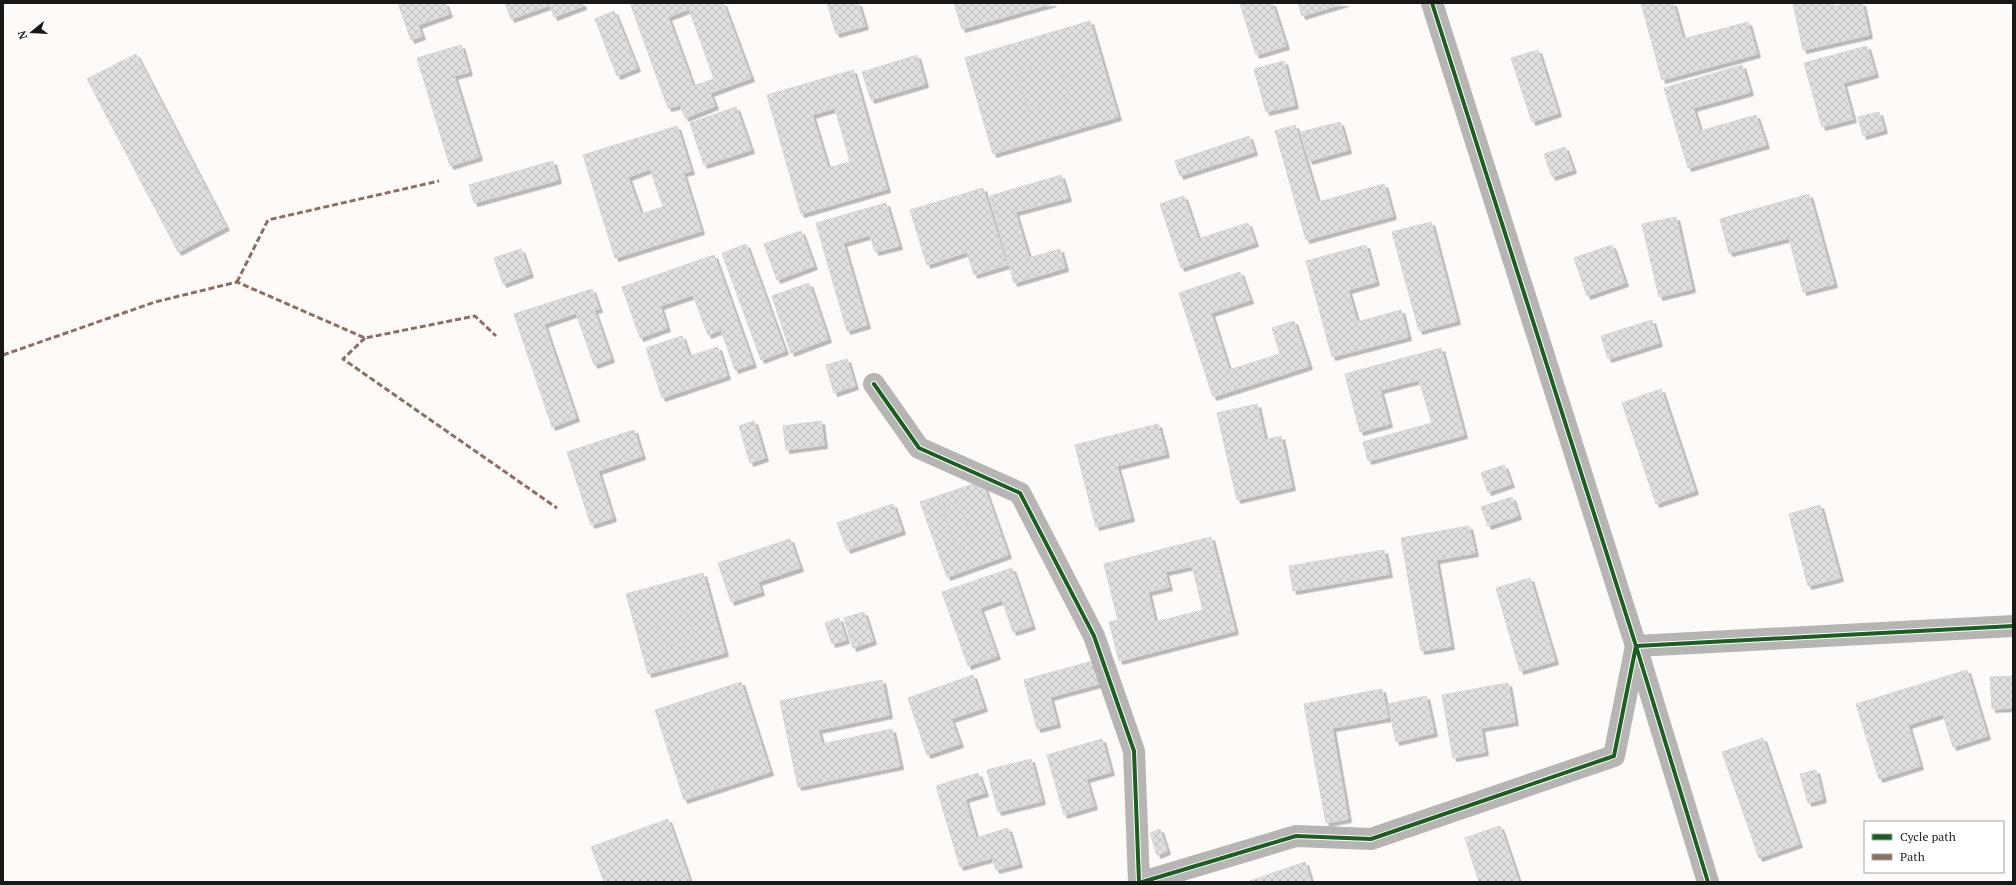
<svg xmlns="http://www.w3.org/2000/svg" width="2016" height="885" viewBox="0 0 2016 885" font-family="'PT Serif',serif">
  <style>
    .building { fill: url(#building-cross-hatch); stroke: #d8d6d5; fill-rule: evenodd; filter: url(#shadow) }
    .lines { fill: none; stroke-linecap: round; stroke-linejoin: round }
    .minor { stroke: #b6b5b4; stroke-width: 22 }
    .quiet { stroke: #8d6e63; stroke-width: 3; stroke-dasharray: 6 3; stroke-linecap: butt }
    .cycleway-casing { stroke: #fff; stroke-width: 6 }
    .cycleway { stroke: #1b5e20; stroke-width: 4 }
  </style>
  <defs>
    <pattern id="building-cross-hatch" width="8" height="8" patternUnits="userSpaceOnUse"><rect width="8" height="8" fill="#e2dfdf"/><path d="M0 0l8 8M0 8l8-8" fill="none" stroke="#c1bfbf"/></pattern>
    <filter id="shadow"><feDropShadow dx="3.5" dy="3.5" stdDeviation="0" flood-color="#0004"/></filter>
  </defs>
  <rect width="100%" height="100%" fill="#fdfaf8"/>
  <!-- building -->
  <g class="building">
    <polygon points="398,3 445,3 449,14 418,25 422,36 411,40"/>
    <polygon points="505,3 582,3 583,6 554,17 550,5 511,19"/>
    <path d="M630,3H723L751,78L710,93L715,106L685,118L680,105L668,108ZM689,9L714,79L693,86L668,17Z"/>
    <polygon points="827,3 858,3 865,26 836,34"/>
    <polygon points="954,3 1053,3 962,29"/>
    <polygon points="1240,3 1272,3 1286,46 1256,55"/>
    <polygon points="1298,3 1345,3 1302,16"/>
    <polygon points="1641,3 1673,3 1683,39 1748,22 1757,54 1662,80"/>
    <polygon points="1793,3 1833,3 1834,6 1850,3 1862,3 1869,35 1803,50"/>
    <polygon points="614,11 637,68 617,76 595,19"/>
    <path d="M1090,21L1118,117L993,154L965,58ZM1059,60L1070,98L1029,111L1017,72Z"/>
    <polygon points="461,45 469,72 454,76 479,157 450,166 417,58"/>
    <polygon points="1867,46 1875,74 1843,83 1853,119 1822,127 1804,63"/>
    <polygon points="1538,50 1558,113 1532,122 1511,58"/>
    <polygon points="136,54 226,227 178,252 87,79"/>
    <polygon points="917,55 925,84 871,100 862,72"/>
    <polygon points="1059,60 1070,98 1029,111 1017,72"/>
    <polygon points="1284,61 1295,105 1266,112 1254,69"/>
    <polygon points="1742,65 1750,92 1693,108 1700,131 1756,115 1766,145 1688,168 1664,88"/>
    <path d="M853,70L887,189L801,214L767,95ZM835,108L850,162L828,168L812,115Z"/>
    <polygon points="736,107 751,150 704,165 690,123"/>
    <polygon points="1879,112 1884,130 1863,136 1858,117"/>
    <polygon points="1340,122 1348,150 1309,161 1301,132"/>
    <polygon points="1295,125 1318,202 1384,184 1393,216 1306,240 1275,131"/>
    <path d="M677,126L691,171L683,173L701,231L615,258L583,155ZM650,169L663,207L641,214L628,177Z"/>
    <polygon points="1249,136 1254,152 1180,176 1175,161"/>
    <polygon points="1565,147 1573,170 1552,177 1544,154"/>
    <polygon points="553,161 558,180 474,203 469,185"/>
    <polygon points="1061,175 1068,198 1015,212 1029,258 1060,249 1065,268 1014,283 990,196"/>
    <polygon points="983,188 1007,265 974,275 967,252 927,265 910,210"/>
    <polygon points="1809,194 1834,284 1803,292 1789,238 1729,253 1720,219"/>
    <polygon points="1184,196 1198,239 1248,223 1255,243 1181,268 1160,204"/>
    <polygon points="886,203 899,246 875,252 870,235 843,243 867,325 847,331 816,223"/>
    <polygon points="1676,217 1692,289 1659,297 1642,224"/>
    <polygon points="1431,222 1457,321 1419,331 1392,232"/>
    <polygon points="801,231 814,266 777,280 764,244"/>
    <polygon points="746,244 785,351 761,360 722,253"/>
    <polygon points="1366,245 1376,282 1348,290 1357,322 1401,310 1408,337 1332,357 1306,261"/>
    <polygon points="1612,245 1625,283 1587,296 1574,258"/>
    <polygon points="521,249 530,274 503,284 494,258"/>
    <polygon points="714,255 753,364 735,370 721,330 708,335 693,295 660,306 667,328 640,338 622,287"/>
    <polygon points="1240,272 1250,300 1211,313 1229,370 1280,354 1272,328 1294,321 1309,366 1213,397 1179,293"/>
    <polygon points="809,283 828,339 791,353 772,296"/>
    <polygon points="592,289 599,309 594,310 611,359 594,365 576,313 544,324 576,418 552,427 514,314"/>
    <polygon points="1652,320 1659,343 1608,359 1601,336"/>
    <polygon points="682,336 689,356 718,347 727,376 662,398 646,348"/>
    <polygon points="1441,348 1464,435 1368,461 1363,442 1432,423 1419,380 1380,390 1389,424 1360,432 1345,374"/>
    <polygon points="847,359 855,386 834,393 826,365"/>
    <polygon points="1661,389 1695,491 1656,504 1622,403"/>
    <polygon points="1257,404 1265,440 1281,436 1292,487 1237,500 1217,413"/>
    <polygon points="754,421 765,458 750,463 739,426"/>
    <polygon points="821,421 824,445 786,450 783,426"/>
    <polygon points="1158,424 1166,454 1117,466 1131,518 1096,527 1075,445"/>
    <polygon points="634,430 642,456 598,471 613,518 591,525 567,452"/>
    <polygon points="1504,465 1511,484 1488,492 1481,473"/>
    <path d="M982,481L1008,555L947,577L920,502ZM959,502L974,543L957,549L942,508Z"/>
    <polygon points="1512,497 1518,516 1488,526 1481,507"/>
    <polygon points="959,502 974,543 957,549 942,508"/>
    <polygon points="893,504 902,531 847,550 837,523"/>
    <polygon points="1820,505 1840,578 1808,586 1789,514"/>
    <polygon points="1469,526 1475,553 1436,560 1451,646 1421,651 1401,538"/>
    <path d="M1211,537L1235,631L1119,661L1109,622L1118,620L1104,564ZM1192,566L1203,610L1155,622L1148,592L1169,587L1165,572Z"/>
    <polygon points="790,539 800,568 758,582 761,592 731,602 718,563"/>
    <polygon points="1384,550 1389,574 1293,591 1289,566"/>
    <polygon points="1012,568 1032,626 1013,632 1002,600 980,608 997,656 968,666 942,592"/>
    <path d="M703,573L725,653L648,674L626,594ZM687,612L695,637L663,648L655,623Z"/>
    <polygon points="1530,578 1555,661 1520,671 1496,588"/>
    <polygon points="687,612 695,637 663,648 655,623"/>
    <polygon points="864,612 873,641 853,648 844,618"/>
    <polygon points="839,618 846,640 832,644 825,623"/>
    <polygon points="1096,660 1102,683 1050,697 1057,724 1037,729 1024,680"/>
    <polygon points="1967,670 1987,736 1953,747 1943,714 1908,725 1920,766 1879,779 1856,704"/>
    <polygon points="973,675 984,708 951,719 960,744 927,755 908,698"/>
    <polygon points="2013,676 2013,708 1992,709 1990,677"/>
    <polygon points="882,680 889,715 818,730 822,744 892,729 900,766 798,787 780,701"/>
    <polygon points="741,682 770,772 684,800 655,710"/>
    <polygon points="1508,683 1515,722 1481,728 1485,752 1453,758 1442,695"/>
    <polygon points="1382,689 1388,718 1332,728 1348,819 1326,823 1304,704"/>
    <polygon points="1426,696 1434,733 1396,742 1388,704"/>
    <polygon points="1763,738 1799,844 1759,858 1722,752"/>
    <polygon points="1102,739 1111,772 1086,779 1094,806 1064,815 1047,755"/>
    <polygon points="1031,759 1042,801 998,812 987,770"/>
    <polygon points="1816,770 1823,799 1808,803 1800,774"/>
    <polygon points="978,773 985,793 965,799 976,838 1008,828 1019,864 996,870 992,858 960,867 936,786"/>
    <polygon points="668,819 690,882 604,882 591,847"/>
    <polygon points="1500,826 1519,882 1479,882 1465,838"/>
    <polygon points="1160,829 1167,851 1157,855 1150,833"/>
    <polygon points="1305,862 1311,882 1247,882"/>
  </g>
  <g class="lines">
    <!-- minor -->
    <g class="minor">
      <polyline points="1432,3 1636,646 1708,882"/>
      <polyline points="874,384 919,448 1020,493 1094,636 1134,751 1139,882"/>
      <polyline points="1142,882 1296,836 1371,839 1614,756 1636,646 2013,626"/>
    </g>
    <!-- quiet -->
    <g class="quiet">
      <polyline points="237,282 268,220 439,181"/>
      <polyline points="365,338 343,359 557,508"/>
      <polyline points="3,355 155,302 237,282 365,338 475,316 496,336"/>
    </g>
    <!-- cycleway casing -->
    <g class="cycleway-casing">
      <g id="cycleway">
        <polyline points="1432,3 1636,646 1708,882"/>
        <polyline points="874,384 919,448 1020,493 1094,636 1134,751 1139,882"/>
        <polyline points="1142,882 1296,836 1371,839 1614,756 1636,646 2013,626"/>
      </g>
    </g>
    <!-- cycleway -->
    <use href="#cycleway" class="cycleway"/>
  </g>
  <!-- border -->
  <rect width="2016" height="885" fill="none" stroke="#1a1817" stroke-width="8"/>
  <!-- legend -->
  <rect x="1864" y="821" width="140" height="52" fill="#ffffff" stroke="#a3a3a2"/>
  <rect x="1872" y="834" width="20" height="6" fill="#1b5e20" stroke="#a3a3a2"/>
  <text x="1900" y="841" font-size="12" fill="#1a1817">Cycle path</text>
  <rect x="1872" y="854" width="20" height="6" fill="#8d6e63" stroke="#a3a3a2"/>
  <text x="1900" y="861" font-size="12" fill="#1a1817">Path</text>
  <!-- north arrow -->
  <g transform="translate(32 32) rotate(252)" stroke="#ffffff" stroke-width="3" paint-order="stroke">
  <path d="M0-3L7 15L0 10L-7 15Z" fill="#1a1817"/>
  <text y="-6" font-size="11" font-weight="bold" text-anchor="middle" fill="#1a1817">N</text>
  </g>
</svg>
